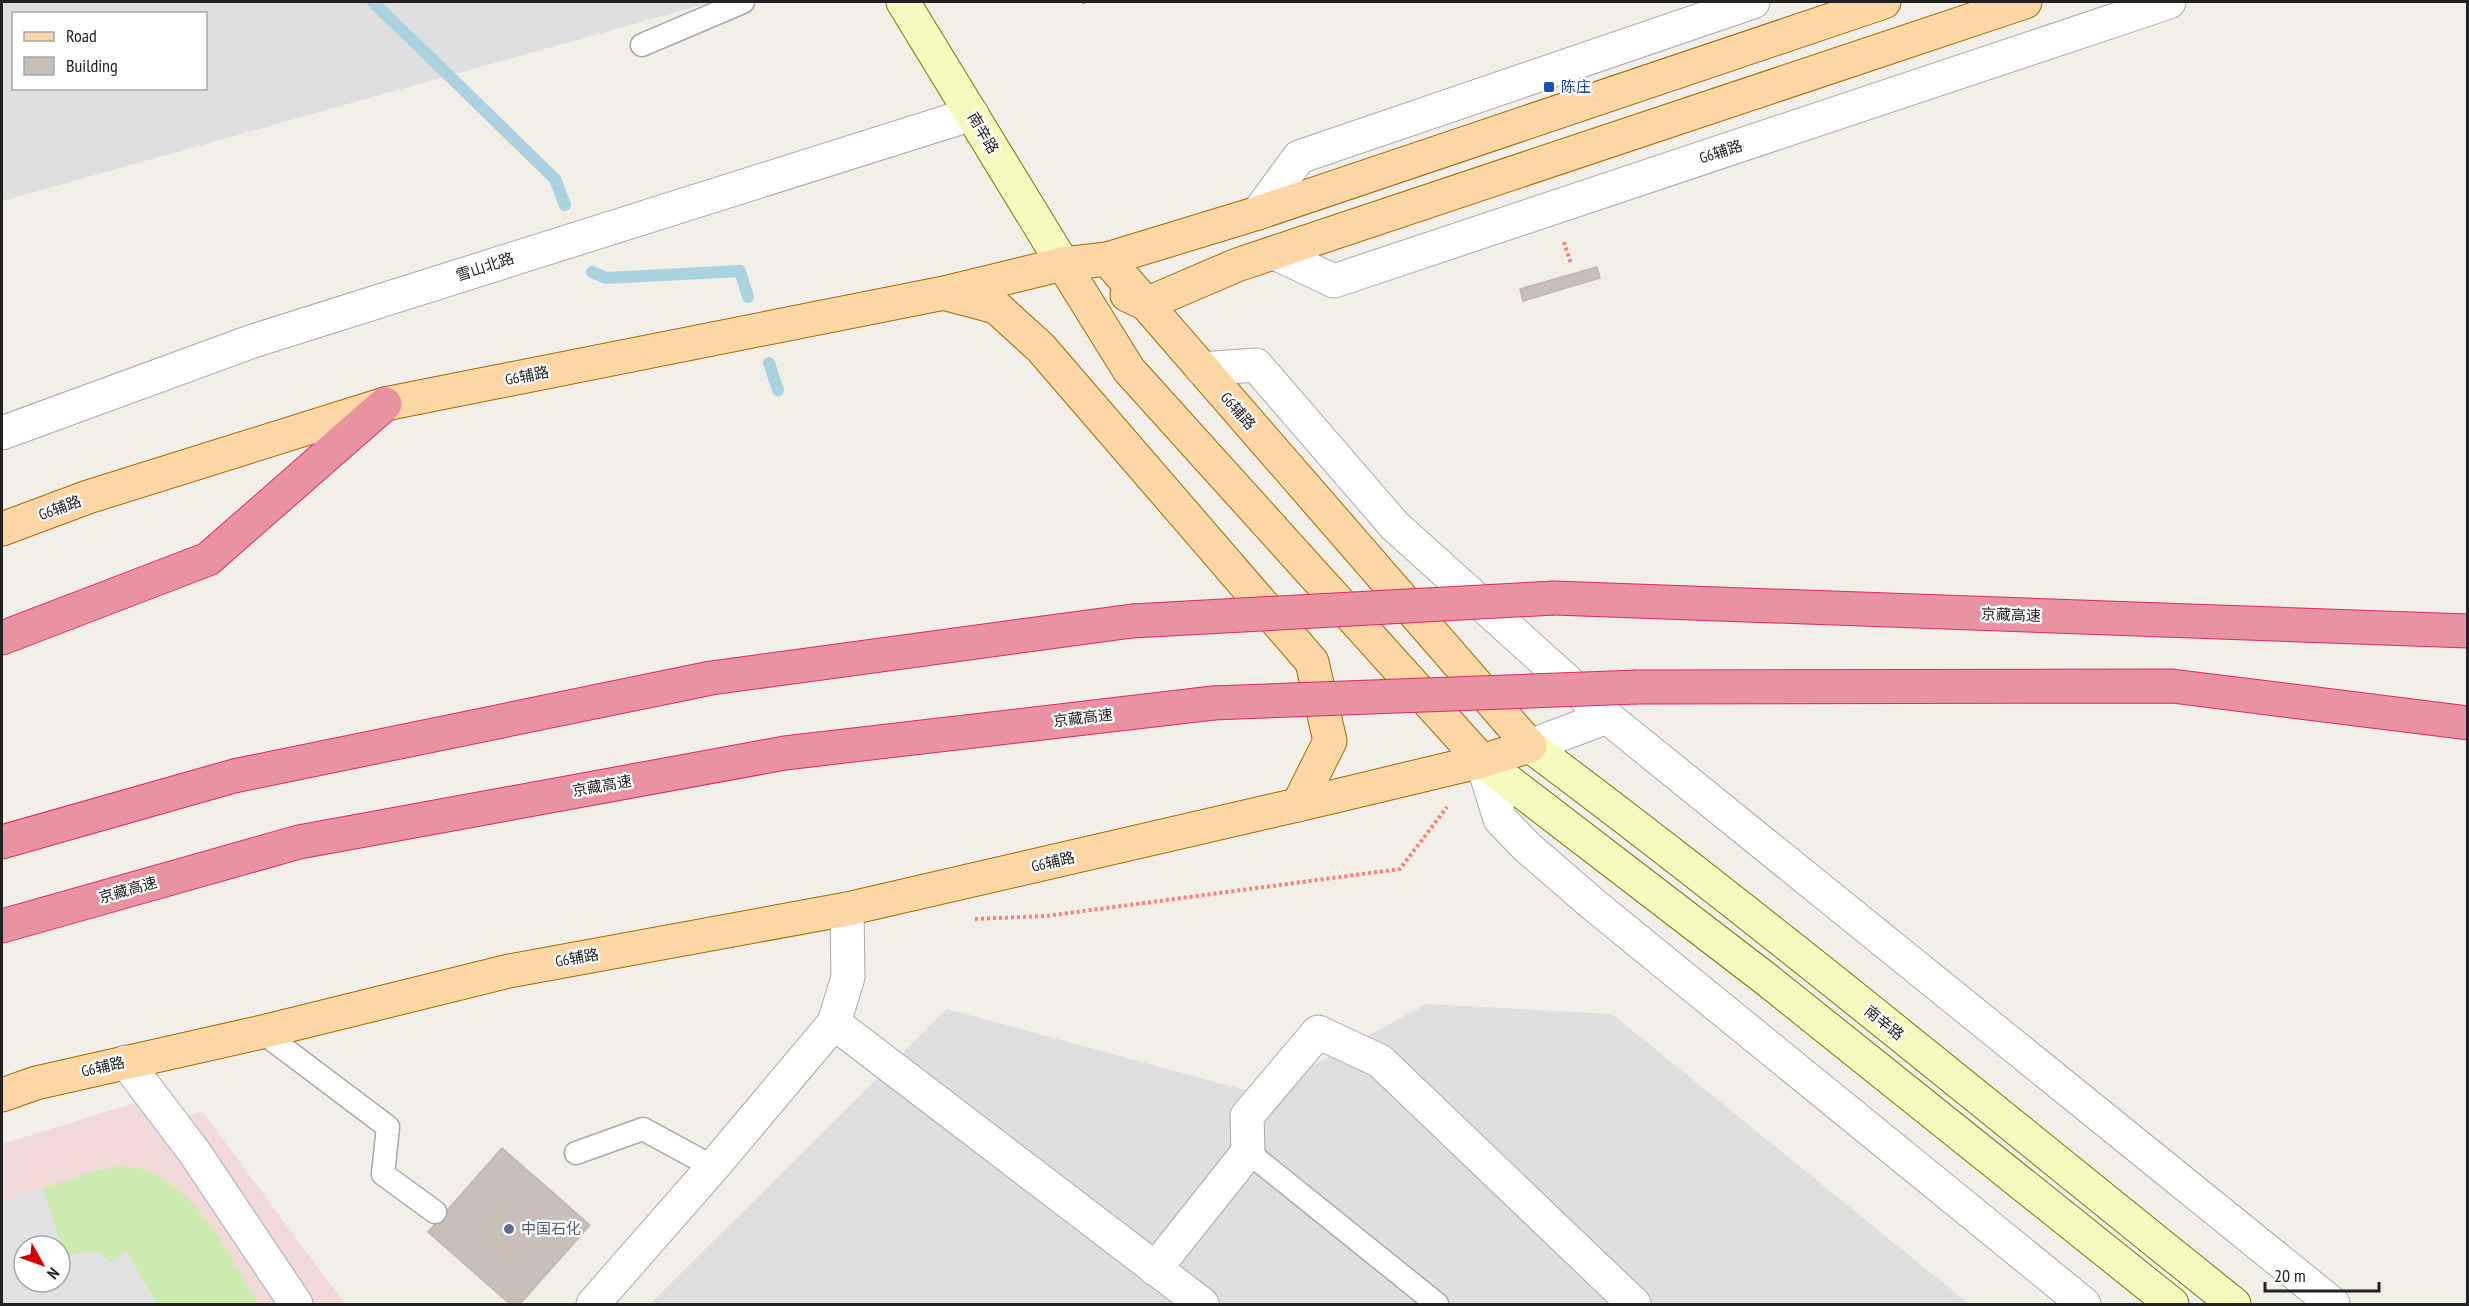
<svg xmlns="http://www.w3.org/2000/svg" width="2469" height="1306" viewBox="0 0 2469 1306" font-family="'PT Sans Narrow','Noto Sans SC',sans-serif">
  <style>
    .residential { fill: #e0dfdf; fill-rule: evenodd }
    .commercial { fill: #f2dad9; fill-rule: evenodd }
    .grass { fill: #cdebb0 }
    .parking { fill: #e2e2e2; fill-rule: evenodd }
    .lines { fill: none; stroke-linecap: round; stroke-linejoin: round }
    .stream { stroke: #aad3df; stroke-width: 12 }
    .building { fill: #c7bfb8; stroke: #c4b6ab; stroke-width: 1.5 }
    .service-casing { stroke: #a9a9a9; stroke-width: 25 }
    .minor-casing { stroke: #a9a9a9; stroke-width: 35 }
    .tertiary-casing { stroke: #a9a9a9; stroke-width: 35 }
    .secondary-casing { stroke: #707d05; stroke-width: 35 }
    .primary-casing { stroke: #a06b00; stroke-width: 35 }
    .motorway-casing { stroke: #dc2a67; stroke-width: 35 }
    .path { stroke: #fa8072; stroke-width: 4; stroke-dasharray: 3 3; stroke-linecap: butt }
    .service { stroke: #fff; stroke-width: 22 }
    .minor { stroke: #fff; stroke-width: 33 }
    .tertiary { stroke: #fff; stroke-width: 33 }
    .secondary { stroke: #f7fabf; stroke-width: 33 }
    .primary { stroke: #fcd6a4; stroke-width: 33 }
    .motorway { stroke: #e892a2; stroke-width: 33 }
    .motorway-bridge-casing { stroke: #dc2a67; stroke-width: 35; stroke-linecap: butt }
    .motorway-bridge { stroke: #e892a2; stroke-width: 33 }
    .transit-dot { fill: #1a4fb4; stroke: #fff; stroke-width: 2 }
    .service-dot { fill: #5c6f8a; stroke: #fff; stroke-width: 2 }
    .labels { text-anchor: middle; stroke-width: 4.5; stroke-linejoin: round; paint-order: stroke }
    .transit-label { font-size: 15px; fill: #164399; stroke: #fff; text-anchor: start }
    .street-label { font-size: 15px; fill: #222; stroke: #fff }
    .service-label { font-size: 15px; fill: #4e5e75; stroke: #fff; text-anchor: start }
  </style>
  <rect width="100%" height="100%" fill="#f2efe9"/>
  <!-- residential -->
  <g class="residential">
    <path d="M2,2H712L2,201ZM14,14H206V88H14Z"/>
    <polygon points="1427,1004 1612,1014 1969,1304 650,1304 947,1009 1259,1094"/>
  </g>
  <!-- commercial -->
  <path class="commercial" d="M135,1103L156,1126L202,1111L345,1304H2V1144ZM24,1246H60V1282H24Z"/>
  <!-- grass -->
  <path class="grass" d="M122,1166C130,1167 138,1167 145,1170C200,1191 230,1257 259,1304H157L127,1253L110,1262C94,1249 83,1253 64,1257L43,1188L98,1170Z"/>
  <!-- parking -->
  <path class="parking" d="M43,1188L64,1256L88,1252L100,1254L110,1262L127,1253L157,1304H2V1200ZM24,1246H60V1282H24Z"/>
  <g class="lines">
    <!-- stream -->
    <g class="stream">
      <polyline points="373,2 555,179 565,205"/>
      <polyline points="592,272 606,278 740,271 748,297"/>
      <polyline points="769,363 778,390"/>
    </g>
  </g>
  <!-- building -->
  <g class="building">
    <polygon points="1597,267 1600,278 1523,301 1520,289"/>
    <polygon points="502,1148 590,1225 520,1304 510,1304 428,1232"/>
  </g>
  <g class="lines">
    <!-- service casing -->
    <g class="service-casing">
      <g id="service">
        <polyline points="642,45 743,2"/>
        <polyline points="262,1032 388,1127 383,1174 435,1212"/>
        <polyline points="1248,1152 1437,1304"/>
        <polyline points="576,1153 643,1129 713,1167"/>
      </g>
    </g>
    <!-- minor casing -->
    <g class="minor-casing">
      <g id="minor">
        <polyline points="1202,369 1256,365 1395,526 1607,717 2333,1304"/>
        <polyline points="1530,746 1607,717"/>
        <polyline points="1482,761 1500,819 1527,847 1594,905 2084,1304"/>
        <polyline points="834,1023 1202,1304"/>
        <polyline points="126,1062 195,1153 296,1304"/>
        <polyline points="1155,1269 1248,1152 1247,1116 1318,1032 1380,1061 1634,1304"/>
        <polyline points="593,1304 713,1167 834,1023 848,977 847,909"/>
      </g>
    </g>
    <!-- tertiary casing -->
    <g class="tertiary-casing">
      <g id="tertiary">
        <polyline points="1258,213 1299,157 1753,2"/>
        <polyline points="1275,253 1334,281 2169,2"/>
        <polyline points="2,433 253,341 972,114"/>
      </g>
    </g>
    <!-- secondary casing -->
    <g class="secondary-casing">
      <g id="secondary">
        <polyline points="903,2 1063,264"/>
        <path d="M1530,746C1770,925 2000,1117 2234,1304"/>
        <polyline points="1482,761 1766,979 2172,1304"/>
      </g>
    </g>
    <!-- primary casing -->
    <g class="primary-casing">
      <g id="primary">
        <polyline points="1063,264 1129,370 1482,761"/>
        <polyline points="947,294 996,307 1041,348 1312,662 1330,741 1298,805"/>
        <polyline points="1127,295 1146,304 1237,265 2025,2"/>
        <polyline points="2,529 88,497 385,404 944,293 1063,264 1107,259 1258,213 1884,2"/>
        <polyline points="2,1095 36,1083 262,1032 509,971 847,909 1336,796 1482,761 1530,746 1107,259"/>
      </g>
    </g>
    <!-- motorway casing -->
    <g class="motorway-casing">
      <g id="motorway">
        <polyline points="1554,598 2468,631"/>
        <polyline points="2,638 208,559 385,404"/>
        <polyline points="1637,687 2172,686 2468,723"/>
        <polyline points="2,842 234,776 711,678 1132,621"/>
        <polyline points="2,926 299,842 785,753 1213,703"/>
      </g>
    </g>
    <!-- path -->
    <g class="path">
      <polyline points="1082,2 1086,2"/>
      <polyline points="1564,242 1571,264"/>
      <polyline points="975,919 1046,916 1400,869 1447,807"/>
    </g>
    <!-- service -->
    <use href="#service" class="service"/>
    <!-- minor -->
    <use href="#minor" class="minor"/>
    <!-- tertiary -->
    <use href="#tertiary" class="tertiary"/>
    <!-- secondary -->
    <use href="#secondary" class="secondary"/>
    <!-- primary -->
    <use href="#primary" class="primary"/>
    <!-- motorway -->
    <use href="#motorway" class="motorway"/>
    <!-- motorway-bridge casing -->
    <g class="motorway-bridge-casing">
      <g id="motorway-bridge">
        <polyline points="1132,621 1554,598"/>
        <polyline points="1213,703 1637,687"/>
      </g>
    </g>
    <!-- motorway-bridge -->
    <use href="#motorway-bridge" class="motorway-bridge"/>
  </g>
  <!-- markers -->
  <rect class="transit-dot" x="1543" y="81" width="12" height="12" rx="3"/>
  <circle class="service-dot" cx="509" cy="1229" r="6"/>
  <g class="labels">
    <!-- transit labels -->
    <g class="transit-label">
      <text x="1561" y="92">陈庄</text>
    </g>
    <!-- street labels -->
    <g class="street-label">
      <text transform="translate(983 133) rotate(59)" y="5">南辛路</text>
      <text transform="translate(1721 152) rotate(-18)" y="5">G6辅路</text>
      <text transform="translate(485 267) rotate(-18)" y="5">雪山北路</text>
      <text transform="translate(527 376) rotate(-11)" y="5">G6辅路</text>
      <text transform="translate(1238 411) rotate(49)" y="5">G6辅路</text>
      <text transform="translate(60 508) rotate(-20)" y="5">G6辅路</text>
      <text transform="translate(2011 615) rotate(2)" y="5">京藏高速</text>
      <text transform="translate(1083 718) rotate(-7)" y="5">京藏高速</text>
      <text transform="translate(602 786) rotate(-10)" y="5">京藏高速</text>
      <text transform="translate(1053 862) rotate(-13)" y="5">G6辅路</text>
      <text transform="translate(128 890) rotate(-16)" y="5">京藏高速</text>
      <text transform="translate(577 958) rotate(-10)" y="5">G6辅路</text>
      <text transform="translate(1884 1023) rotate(39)" y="5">南辛路</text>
      <text transform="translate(103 1067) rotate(-13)" y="5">G6辅路</text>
    </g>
    <!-- service labels -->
    <g class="service-label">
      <text x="521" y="1234">中国石化</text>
    </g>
  </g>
  <!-- border -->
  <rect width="2469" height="1306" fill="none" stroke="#222222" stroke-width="6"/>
  <!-- legend -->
  <rect x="12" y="12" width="195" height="78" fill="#ffffff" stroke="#a7a7a7" stroke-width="1.5"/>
  <rect x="24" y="32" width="30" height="9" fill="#fcd6a4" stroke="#a7a7a7" stroke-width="1.5"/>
  <text x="66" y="42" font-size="18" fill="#222222">Road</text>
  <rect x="24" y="57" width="30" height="18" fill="#c7bfb8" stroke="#a7a7a7" stroke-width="1.5"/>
  <text x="66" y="72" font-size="18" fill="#222222">Building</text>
  <!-- north arrow -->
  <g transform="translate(42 1264) rotate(130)"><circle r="28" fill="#ffffff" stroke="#a7a7a7" stroke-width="1.5"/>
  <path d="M0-4.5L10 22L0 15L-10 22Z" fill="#d40000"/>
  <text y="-9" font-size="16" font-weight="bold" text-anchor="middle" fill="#222222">N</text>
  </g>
  <!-- scale -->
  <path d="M2265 1282v9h114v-9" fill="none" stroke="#222222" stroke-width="3"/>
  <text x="2274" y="1282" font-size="18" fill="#222222" stroke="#ffffff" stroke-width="4.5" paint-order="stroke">20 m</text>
</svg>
